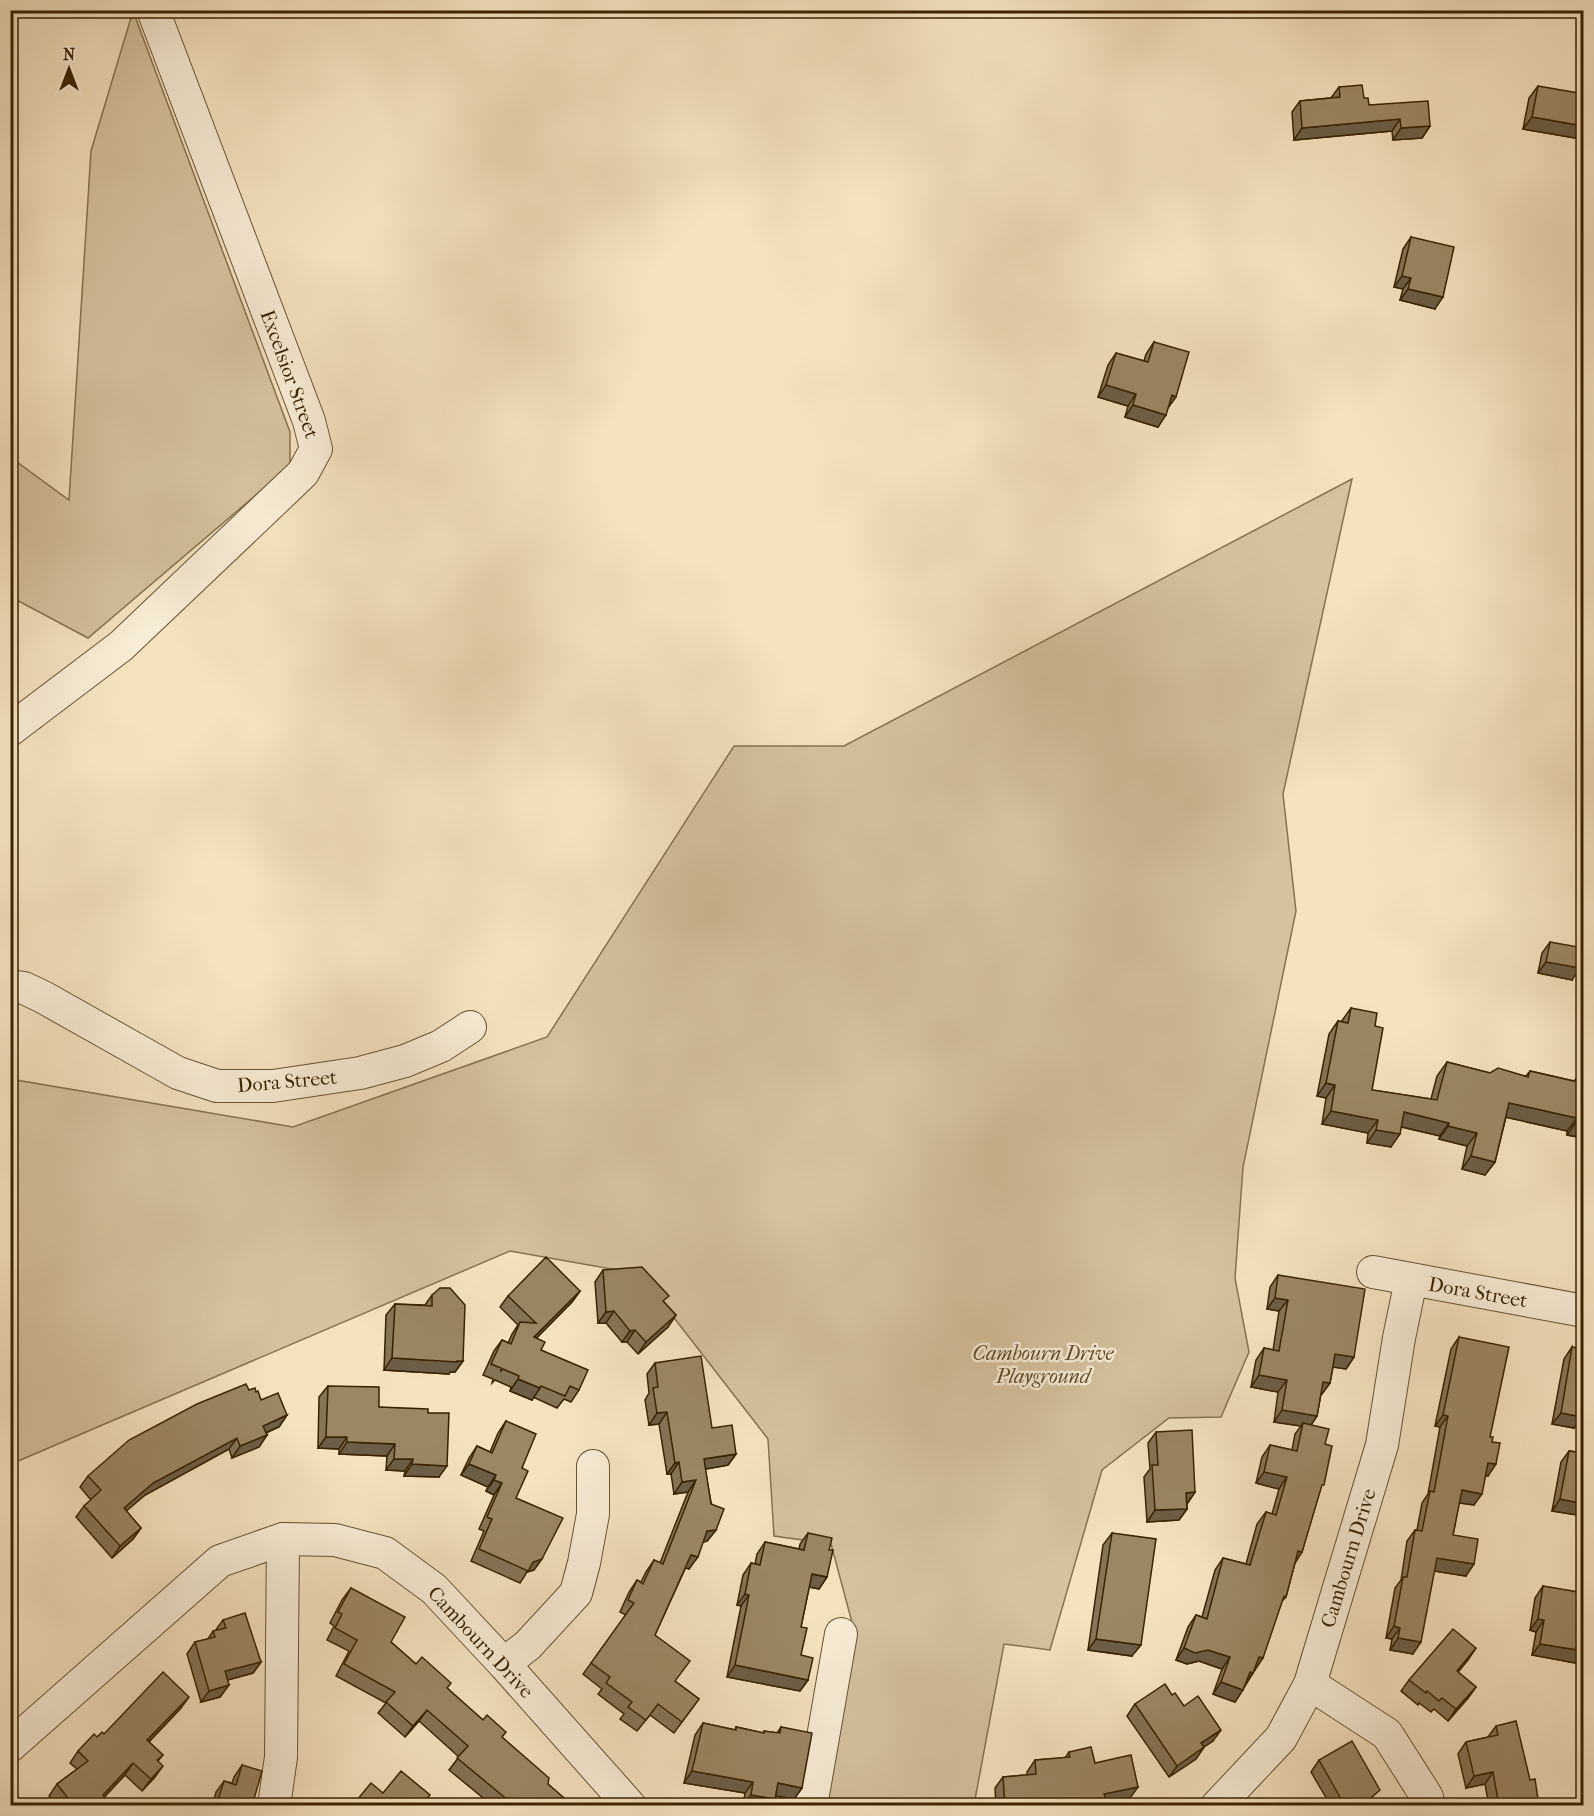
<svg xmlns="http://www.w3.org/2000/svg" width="1594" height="1816" viewBox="0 0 1594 1816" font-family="'IM FELL French Canon',serif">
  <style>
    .green { fill: #d5c29f; stroke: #877250; stroke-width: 1.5 }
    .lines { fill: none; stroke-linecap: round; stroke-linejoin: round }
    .minor-casing { stroke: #685330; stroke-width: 34 }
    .minor { stroke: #f8edd6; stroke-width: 32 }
    .wall { fill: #857456; stroke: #392300; stroke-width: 1.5 }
    .shaded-wall { fill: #6c5e46; stroke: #392300; stroke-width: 1.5 }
    .building { fill: #9b8764; stroke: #392300; stroke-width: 1.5 }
    .labels { text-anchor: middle; stroke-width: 5; stroke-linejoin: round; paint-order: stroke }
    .street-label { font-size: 20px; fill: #392300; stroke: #f8edd6 }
    .park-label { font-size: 20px; font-style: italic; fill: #604b28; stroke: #f8edd6 }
  </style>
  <rect width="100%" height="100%" fill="#f5e3c0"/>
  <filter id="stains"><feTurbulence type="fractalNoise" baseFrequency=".00333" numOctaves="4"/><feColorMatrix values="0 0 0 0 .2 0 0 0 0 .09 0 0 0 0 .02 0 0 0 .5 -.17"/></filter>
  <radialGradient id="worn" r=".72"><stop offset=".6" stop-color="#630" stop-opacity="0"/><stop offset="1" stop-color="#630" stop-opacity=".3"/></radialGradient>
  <!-- green -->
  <g class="green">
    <polygon points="133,11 290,432 290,466 88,638 11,597 10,457 69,500 91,151"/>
    <polygon points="1352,479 1283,794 1296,911 1243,1167 1235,1278 1249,1352 1221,1417 1169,1418 1102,1470 1050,1650 1004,1644 974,1805 818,1805 853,1626 831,1544 774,1536 768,1439 640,1274 510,1251 11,1464 10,1079 293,1127 547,1037 734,746 844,746"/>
  </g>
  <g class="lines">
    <!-- minor casing -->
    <g class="minor-casing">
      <g id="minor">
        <polyline points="10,730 121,646 303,473 316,449 309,421 153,10"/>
        <polyline points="10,986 24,988 43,997 178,1073 217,1086 273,1086 360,1073 405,1061 441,1046 470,1027"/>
        <polyline points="1373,1272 1584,1311"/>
        <polyline points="504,1664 528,1645 576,1593 584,1563 593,1514 593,1466"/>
        <polyline points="1310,1684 1387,1734 1427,1797 1428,1806"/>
        <polyline points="10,1746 220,1561 283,1539 335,1540 385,1553 434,1589 504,1664 630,1806"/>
        <polyline points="274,1806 281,1757 283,1539"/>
        <polyline points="811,1806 841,1634"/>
        <polyline points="1217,1806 1281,1738 1310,1684 1382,1445 1399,1338 1411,1280"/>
      </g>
    </g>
    <!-- minor -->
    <use href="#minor" class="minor"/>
  </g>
  <!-- wall -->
  <g class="wall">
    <polygon points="1538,86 1575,138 1523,129 1529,98"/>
    <polygon points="1339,87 1364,98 1369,105 1430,126 1422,138 1393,140 1392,131 1294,140 1292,112 1300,101 1331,98"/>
    <polygon points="1411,237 1435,309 1400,300 1403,289 1394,287 1403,249"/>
    <polygon points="1154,342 1168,408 1158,427 1125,417 1128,406 1098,397 1108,365 1116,353 1144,361 1146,354"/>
    <polygon points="1550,942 1572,980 1538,973 1542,953"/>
    <polygon points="1351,1008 1375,1026 1372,1090 1431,1099 1437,1076 1447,1062 1490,1073 1526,1076 1530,1071 1574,1081 1579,1075 1584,1138 1567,1135 1567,1131 1506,1117 1495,1162 1485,1175 1462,1169 1467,1146 1439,1139 1440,1136 1401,1127 1391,1147 1367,1143 1368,1133 1322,1124 1326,1098 1317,1096 1329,1034 1338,1021 1341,1022"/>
    <polygon points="603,1270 664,1302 676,1315 668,1327 638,1354 627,1342 622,1342 606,1323 598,1323 595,1282"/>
    <polygon points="1278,1275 1354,1357 1346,1369 1333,1367 1330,1383 1322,1394 1321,1394 1317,1416 1311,1425 1325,1444 1320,1490 1302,1552 1295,1563 1286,1597 1282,1601 1255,1670 1235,1702 1213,1694 1222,1669 1199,1661 1187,1664 1176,1660 1188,1627 1196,1615 1202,1617 1215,1570 1223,1558 1246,1564 1257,1524 1266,1512 1272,1514 1279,1489 1256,1483 1262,1457 1270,1445 1292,1450 1295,1434 1301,1426 1274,1422 1278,1392 1251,1387 1256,1360 1264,1348 1273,1350 1279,1311 1267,1309 1270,1287"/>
    <polygon points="580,1291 572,1302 536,1338 541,1350 579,1390 571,1402 564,1399 557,1408 533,1397 532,1400 510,1391 511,1387 495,1380 492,1383 493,1379 483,1375 494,1351 502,1340 508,1343 512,1334 518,1325 500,1307 508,1296"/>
    <polygon points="432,1295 463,1361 455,1372 450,1372 449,1374 384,1370 386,1315 395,1304 425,1305"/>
    <polygon points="1459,1337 1490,1437 1488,1476 1485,1476 1474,1505 1459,1503 1453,1535 1466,1576 1434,1571 1413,1654 1390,1650 1392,1639 1386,1638 1395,1588 1401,1580 1407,1541 1415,1530 1417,1530 1422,1503 1428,1494 1440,1427 1435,1426 1451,1349"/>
    <polygon points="1572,1347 1574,1428 1552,1424 1564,1359"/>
    <polygon points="655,1363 712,1428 736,1454 728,1465 705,1469 716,1530 707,1541 703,1542 689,1569 686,1567 655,1635 675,1681 699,1699 674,1733 650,1715 637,1731 620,1719 624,1714 598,1694 602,1689 583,1674 626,1615 620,1612 629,1592 637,1580 641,1582 646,1572 654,1560 660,1563 688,1492 674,1494 671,1474 667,1474 659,1424 649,1425 645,1400 649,1393 647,1374"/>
    <polygon points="328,1386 379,1407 428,1413 439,1477 404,1476 405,1471 386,1470 387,1456 339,1454 339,1449 318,1448 319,1397"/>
    <polygon points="249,1390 256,1392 261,1400 287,1415 279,1427 266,1433 267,1435 259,1447 232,1458 229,1449 145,1495 126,1511 141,1528 133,1539 112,1558 76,1517 84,1506 91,1500 80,1487 88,1476"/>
    <polygon points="506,1421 522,1468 516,1498 534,1570 527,1572 520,1583 471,1561 484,1531 479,1529 494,1495 486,1491 488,1487 461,1475 469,1458 477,1446 490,1452 498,1433"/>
    <polygon points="1156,1432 1195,1492 1187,1504 1187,1509 1179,1520 1147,1522 1144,1477 1150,1469 1148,1443"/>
    <polygon points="1569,1451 1584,1453 1584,1515 1583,1516 1552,1511 1561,1462"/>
    <polygon points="808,1533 829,1550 827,1577 819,1589 809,1587 801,1627 801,1655 808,1680 800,1691 727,1677 741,1606 737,1605 743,1575 751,1563 755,1564 757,1554 765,1542 799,1549 800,1544"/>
    <polygon points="1112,1533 1132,1656 1088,1650 1103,1545"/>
    <polygon points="1543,1586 1584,1651 1575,1663 1532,1655 1536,1632 1530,1630 1535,1598"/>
    <polygon points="351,1588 391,1642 416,1664 447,1688 503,1738 548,1784 564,1798 558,1806 493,1806 449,1770 459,1757 419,1721 405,1737 378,1713 386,1703 336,1676 349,1651 327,1640 334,1626 330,1623 342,1600"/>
    <polygon points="223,1620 261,1662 253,1673 227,1680 229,1685 220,1697 201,1702 187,1654 195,1642 208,1639 213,1631 215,1631"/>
    <polygon points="1476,1648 1458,1672 1476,1687 1468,1698 1448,1721 1434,1709 1431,1712 1419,1703 1418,1705 1401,1691 1409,1680"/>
    <polygon points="1172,1695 1184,1706 1213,1741 1204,1747 1196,1759 1169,1777 1127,1716 1135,1704"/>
    <polygon points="181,1708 149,1742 163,1755 158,1761 155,1777 142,1791 125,1775 104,1797 109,1804 108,1806 56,1806 49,1796 57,1784 77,1769 70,1763 78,1751 97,1737"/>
    <polygon points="703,1723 735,1730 736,1727 763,1733 764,1731 777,1733 781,1727 802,1788 794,1799 776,1796 775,1799 771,1806 743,1806 745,1793 684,1783 695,1735"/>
    <polygon points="1496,1726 1530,1780 1539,1806 1489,1806 1485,1784 1466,1788 1458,1754 1466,1742 1488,1737"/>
    <polygon points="1069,1752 1095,1763 1130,1798 1102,1804 1101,1806 996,1806 995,1788 1003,1777 1027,1775 1027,1772 1035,1760 1065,1758"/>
    <polygon points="1319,1760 1373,1800 1377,1806 1331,1806 1311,1772"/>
    <polygon points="242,1765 252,1806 212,1806 216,1792 224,1781 232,1783 234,1777"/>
  </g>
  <!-- shaded-wall -->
  <g class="shaded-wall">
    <polygon points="1532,117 1583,126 1575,138 1523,129"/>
    <polygon points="1400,119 1392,131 1294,140 1302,128"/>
    <polygon points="1430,126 1422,138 1393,140 1401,128"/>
    <polygon points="1402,276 1411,278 1403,289 1394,287"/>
    <polygon points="1408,289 1443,297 1435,309 1400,300"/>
    <polygon points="1106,385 1136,394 1128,406 1098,397"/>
    <polygon points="1172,395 1176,397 1168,408"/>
    <polygon points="1133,405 1166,415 1158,427 1125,417"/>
    <polygon points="1546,962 1580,968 1572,980 1538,973"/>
    <polygon points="1326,1083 1335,1085 1326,1098 1317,1096"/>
    <polygon points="1509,1103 1577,1118 1567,1131 1500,1116"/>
    <polygon points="1331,1111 1378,1120 1368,1133 1322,1124"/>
    <polygon points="1404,1112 1449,1123 1440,1136 1394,1125"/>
    <polygon points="1576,1122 1584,1123 1584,1138 1567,1135"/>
    <polygon points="1448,1126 1477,1133 1467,1146 1439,1139"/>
    <polygon points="1376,1130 1400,1134 1391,1147 1367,1143"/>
    <polygon points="1471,1156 1495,1162 1485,1175 1462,1169"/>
    <polygon points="580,1291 572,1302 526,1349 534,1337"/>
    <polygon points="1275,1298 1288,1300 1279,1311 1267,1309"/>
    <polygon points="614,1311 606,1323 598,1323 606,1312"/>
    <polygon points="676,1315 668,1327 638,1354 646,1342"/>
    <polygon points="635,1330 627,1342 622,1342 630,1331"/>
    <polygon points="1335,1354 1354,1357 1346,1369 1327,1366"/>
    <polygon points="392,1358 457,1361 463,1361 455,1372 450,1372 449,1374 384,1370"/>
    <polygon points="1259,1375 1287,1380 1278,1392 1251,1387"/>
    <polygon points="518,1379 540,1388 532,1400 510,1391"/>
    <polygon points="1323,1382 1330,1383 1322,1394 1315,1393"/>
    <polygon points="1282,1410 1317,1416 1309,1428 1303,1423 1301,1426 1274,1422"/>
    <polygon points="667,1412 659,1424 649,1425 657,1413"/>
    <polygon points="1561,1413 1582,1417 1574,1428 1552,1424"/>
    <polygon points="287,1415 279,1427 255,1437 263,1426"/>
    <polygon points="1443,1415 1448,1416 1440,1427 1435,1426"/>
    <polygon points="267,1435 259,1447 232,1458 240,1446"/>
    <polygon points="326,1437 347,1437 339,1449 318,1448"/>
    <polygon points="237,1438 229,1449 145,1495 116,1520 124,1508 153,1483"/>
    <polygon points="347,1442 395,1444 387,1456 339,1454"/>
    <polygon points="736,1454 728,1465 696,1471 704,1459"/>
    <polygon points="394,1459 413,1459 405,1471 386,1470"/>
    <polygon points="679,1462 671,1474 667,1474 675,1463"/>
    <polygon points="1488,1463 1496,1464 1488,1476 1479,1474"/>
    <polygon points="412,1464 447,1466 439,1477 404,1476"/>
    <polygon points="469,1464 496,1475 488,1487 461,1475"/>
    <polygon points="1264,1472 1287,1477 1279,1489 1256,1483"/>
    <polygon points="494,1480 502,1483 494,1495 486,1491"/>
    <polygon points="696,1480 688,1492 674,1494 682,1482"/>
    <polygon points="1462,1490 1482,1494 1474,1505 1454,1502"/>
    <polygon points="1195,1492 1187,1504 1186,1493"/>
    <polygon points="1560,1499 1584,1504 1583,1516 1552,1511"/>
    <polygon points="1187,1509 1179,1520 1147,1522 1155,1510"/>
    <polygon points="141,1528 133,1539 112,1558 120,1546"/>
    <polygon points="716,1530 707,1541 699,1543 707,1531"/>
    <polygon points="1298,1551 1302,1552 1294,1564"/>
    <polygon points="691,1555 698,1557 689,1569 683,1567"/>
    <polygon points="1437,1558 1474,1564 1466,1576 1428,1570"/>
    <polygon points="542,1559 534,1570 527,1572 533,1562"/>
    <polygon points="812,1574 827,1577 819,1589 804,1586"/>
    <polygon points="745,1594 749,1595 741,1606 737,1605"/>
    <polygon points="1538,1619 1544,1620 1536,1632 1530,1630"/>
    <polygon points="1394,1626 1400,1628 1392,1639 1386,1638"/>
    <polygon points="1398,1638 1421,1642 1413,1654 1390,1650"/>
    <polygon points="1096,1639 1141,1645 1132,1656 1088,1650"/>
    <polygon points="1540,1644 1584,1651 1575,1663 1532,1655"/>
    <polygon points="1184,1648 1208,1650 1230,1657 1222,1669 1199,1661 1187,1664 1176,1660"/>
    <polygon points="1476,1648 1468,1660 1449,1683 1457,1671"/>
    <polygon points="1259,1657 1263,1658 1255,1670 1251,1668"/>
    <polygon points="261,1662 253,1673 217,1683 225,1671"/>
    <polygon points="735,1665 808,1680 800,1691 727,1677"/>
    <polygon points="1250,1672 1253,1673 1245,1685"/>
    <polygon points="1221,1682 1243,1690 1235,1702 1213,1694"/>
    <polygon points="229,1685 220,1697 201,1702 209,1691"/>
    <polygon points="1476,1687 1468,1698 1448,1721 1456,1709"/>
    <polygon points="189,1697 181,1708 139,1752 147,1740"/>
    <polygon points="427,1710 419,1721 405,1737 413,1726"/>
    <polygon points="1221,1730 1213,1741 1204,1747 1196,1759 1169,1777 1177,1766 1201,1743"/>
    <polygon points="133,1763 125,1775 96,1806 103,1795"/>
    <polygon points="163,1766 155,1777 142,1791 151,1779"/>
    <polygon points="692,1771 753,1782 745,1793 684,1783"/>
    <polygon points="1493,1772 1485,1784 1466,1788 1474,1776"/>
    <polygon points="778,1783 802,1788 794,1799 770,1795"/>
    <polygon points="1138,1787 1130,1798 1102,1804 1101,1806 1079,1806 1104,1794"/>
    <polygon points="751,1795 775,1799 771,1806 743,1806"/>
  </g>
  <!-- building -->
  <g class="building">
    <polygon points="1362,85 1364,98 1368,98 1369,105 1428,101 1430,126 1401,128 1400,119 1302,128 1300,101 1340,97 1339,87"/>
    <polygon points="1538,86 1584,94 1583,126 1532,117"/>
    <polygon points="1411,237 1454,247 1443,297 1408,289 1411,278 1402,276"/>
    <polygon points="1154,342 1189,352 1176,397 1172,395 1166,415 1133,405 1136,394 1106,385 1116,353 1148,362"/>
    <polygon points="1550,942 1584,948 1580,968 1546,962"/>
    <polygon points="1351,1008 1377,1013 1375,1026 1383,1028 1372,1090 1437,1100 1447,1062 1490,1073 1498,1068 1528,1077 1530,1071 1578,1082 1579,1075 1584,1076 1584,1123 1576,1122 1577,1118 1509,1103 1495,1162 1471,1156 1477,1133 1448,1126 1449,1123 1404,1112 1400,1134 1376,1130 1378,1120 1331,1111 1335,1085 1326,1083 1338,1021 1348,1023"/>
    <polygon points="546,1257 580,1291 534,1337 545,1342 541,1350 588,1370 579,1390 570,1386 565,1396 541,1386 540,1388 518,1379 519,1376 503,1369 501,1371 501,1368 491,1364 502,1340 511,1344 520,1322 536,1323 508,1296"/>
    <polygon points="642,1267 669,1296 663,1301 676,1315 646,1342 635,1330 630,1331 614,1311 606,1312 603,1270"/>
    <polygon points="1278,1275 1365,1289 1354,1357 1335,1354 1330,1383 1323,1382 1317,1416 1282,1410 1287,1380 1259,1375 1264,1348 1279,1351 1288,1300 1275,1298"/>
    <polygon points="440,1288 450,1288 465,1305 463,1361 457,1361 457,1362 392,1358 395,1304 432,1306 432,1295"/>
    <polygon points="1459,1337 1509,1347 1490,1437 1493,1437 1492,1442 1500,1443 1496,1464 1488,1463 1482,1494 1462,1490 1453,1535 1478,1539 1474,1564 1437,1558 1421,1642 1398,1638 1400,1628 1394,1626 1403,1577 1407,1577 1415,1530 1422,1531 1430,1491 1434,1492 1448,1416 1443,1415"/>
    <polygon points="1572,1347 1584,1349 1584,1408 1582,1417 1561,1413"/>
    <polygon points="701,1356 712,1428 732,1425 736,1454 704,1459 711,1504 724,1509 716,1530 707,1531 698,1557 691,1555 655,1635 690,1661 675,1681 699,1699 682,1722 658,1704 646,1720 628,1707 632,1702 606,1683 610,1677 591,1663 634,1603 628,1600 637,1580 643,1584 654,1560 663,1564 696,1480 682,1482 679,1462 675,1463 667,1412 657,1413 653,1388 658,1387 655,1363"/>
    <polygon points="246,1384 249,1390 255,1388 256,1392 258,1391 261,1400 278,1393 287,1415 263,1426 267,1435 240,1446 237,1438 153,1483 124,1508 141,1528 120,1546 84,1506 101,1490 88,1476 129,1440 197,1404"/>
    <polygon points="328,1386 379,1387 379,1407 428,1409 428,1413 449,1413 447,1466 412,1464 413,1459 394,1459 395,1444 347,1442 347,1437 326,1437"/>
    <polygon points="506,1421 536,1434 522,1468 528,1471 516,1498 563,1518 542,1559 533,1562 528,1571 479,1549 492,1519 487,1517 502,1483 494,1480 496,1475 469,1464 477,1446 492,1453"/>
    <polygon points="1303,1423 1329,1429 1325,1444 1332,1446 1324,1485 1322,1485 1302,1552 1298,1551 1286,1597 1284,1596 1263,1658 1259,1657 1253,1673 1250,1672 1243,1690 1221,1682 1230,1657 1208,1650 1195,1653 1184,1648 1196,1615 1207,1619 1223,1558 1250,1565 1266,1512 1276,1515 1287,1477 1264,1472 1270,1445 1297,1451"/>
    <polygon points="1192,1430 1195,1492 1186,1493 1187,1509 1155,1510 1152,1465 1158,1465 1156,1432"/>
    <polygon points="1569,1451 1584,1453 1584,1504 1560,1499"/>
    <polygon points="808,1533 832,1538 829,1550 833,1550 827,1577 812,1574 801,1627 807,1628 801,1655 813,1658 808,1680 735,1665 749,1595 745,1594 751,1563 760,1565 765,1542 804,1550"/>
    <polygon points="1112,1533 1156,1539 1141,1645 1096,1639"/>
    <polygon points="1543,1586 1584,1593 1584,1651 1540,1644 1544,1620 1538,1619"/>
    <polygon points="351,1588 405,1617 391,1642 416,1664 422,1657 451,1683 447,1688 483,1720 487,1715 506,1732 502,1737 549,1778 548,1784 564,1798 557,1806 536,1806 534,1803 532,1806 515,1806 457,1758 468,1746 427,1710 413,1726 386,1702 395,1692 344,1664 357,1640 335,1628 342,1614 338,1612"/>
    <polygon points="245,1613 261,1662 225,1671 229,1685 209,1691 195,1642 215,1637 213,1631 226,1628 223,1620"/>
    <polygon points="1453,1629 1476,1648 1457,1671 1476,1687 1456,1709 1442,1698 1439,1701 1427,1691 1426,1693 1409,1680"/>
    <polygon points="163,1672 189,1697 147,1740 163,1755 157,1760 163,1766 151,1779 133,1763 103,1795 109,1804 106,1806 64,1806 70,1801 57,1784 88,1761 78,1751 94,1734 97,1737 102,1732 104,1734"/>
    <polygon points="1165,1684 1172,1695 1175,1693 1184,1706 1198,1696 1221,1730 1201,1743 1204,1747 1177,1766 1135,1704"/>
    <polygon points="1516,1721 1530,1780 1535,1779 1539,1806 1499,1806 1493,1772 1474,1776 1466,1742 1498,1735 1496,1726"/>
    <polygon points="703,1723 736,1730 736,1727 764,1733 764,1731 780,1733 781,1727 812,1733 802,1788 778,1783 775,1799 751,1795 753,1782 692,1771"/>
    <polygon points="1352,1741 1380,1790 1372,1797 1377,1806 1345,1806 1319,1760"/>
    <polygon points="1091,1747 1095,1763 1131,1755 1138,1787 1104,1794 1106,1799 1079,1806 1005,1806 1003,1777 1036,1774 1035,1760 1070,1757 1069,1752"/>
    <polygon points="242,1765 262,1771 252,1806 216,1806 224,1781 236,1785"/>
    <polygon points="401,1771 430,1795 422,1806 352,1806 371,1783 383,1793"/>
  </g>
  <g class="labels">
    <!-- street labels -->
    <g class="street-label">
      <text transform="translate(290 374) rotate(70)" y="7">Excelsior Street</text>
      <text transform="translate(287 1081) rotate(-5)" y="7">Dora Street</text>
      <text transform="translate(1478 1292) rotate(10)" y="7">Dora Street</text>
      <text transform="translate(1348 1558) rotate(-73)" y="7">Cambourn Drive</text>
      <text transform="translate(481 1642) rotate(47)" y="7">Cambourn Drive</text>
    </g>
    <!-- park labels -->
    <g class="park-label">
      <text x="1043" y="1360">Cambourn Drive<tspan x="1043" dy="23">Playground</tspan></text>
    </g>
  </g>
  <!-- margin -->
  <rect width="1594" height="1816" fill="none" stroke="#f5e3c0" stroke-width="36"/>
  <rect x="12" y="12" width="1570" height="1792" fill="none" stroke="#392300" stroke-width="3"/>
  <rect x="18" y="18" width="1558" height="1780" fill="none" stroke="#392300" stroke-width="1.5"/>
  <!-- north arrow -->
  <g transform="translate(69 69)" stroke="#f8edd6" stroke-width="4.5" paint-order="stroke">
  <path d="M0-4.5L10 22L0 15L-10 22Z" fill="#392300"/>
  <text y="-9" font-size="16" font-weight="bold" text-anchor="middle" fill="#392300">N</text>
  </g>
  <rect width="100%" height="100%" filter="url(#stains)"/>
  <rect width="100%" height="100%" fill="url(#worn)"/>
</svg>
